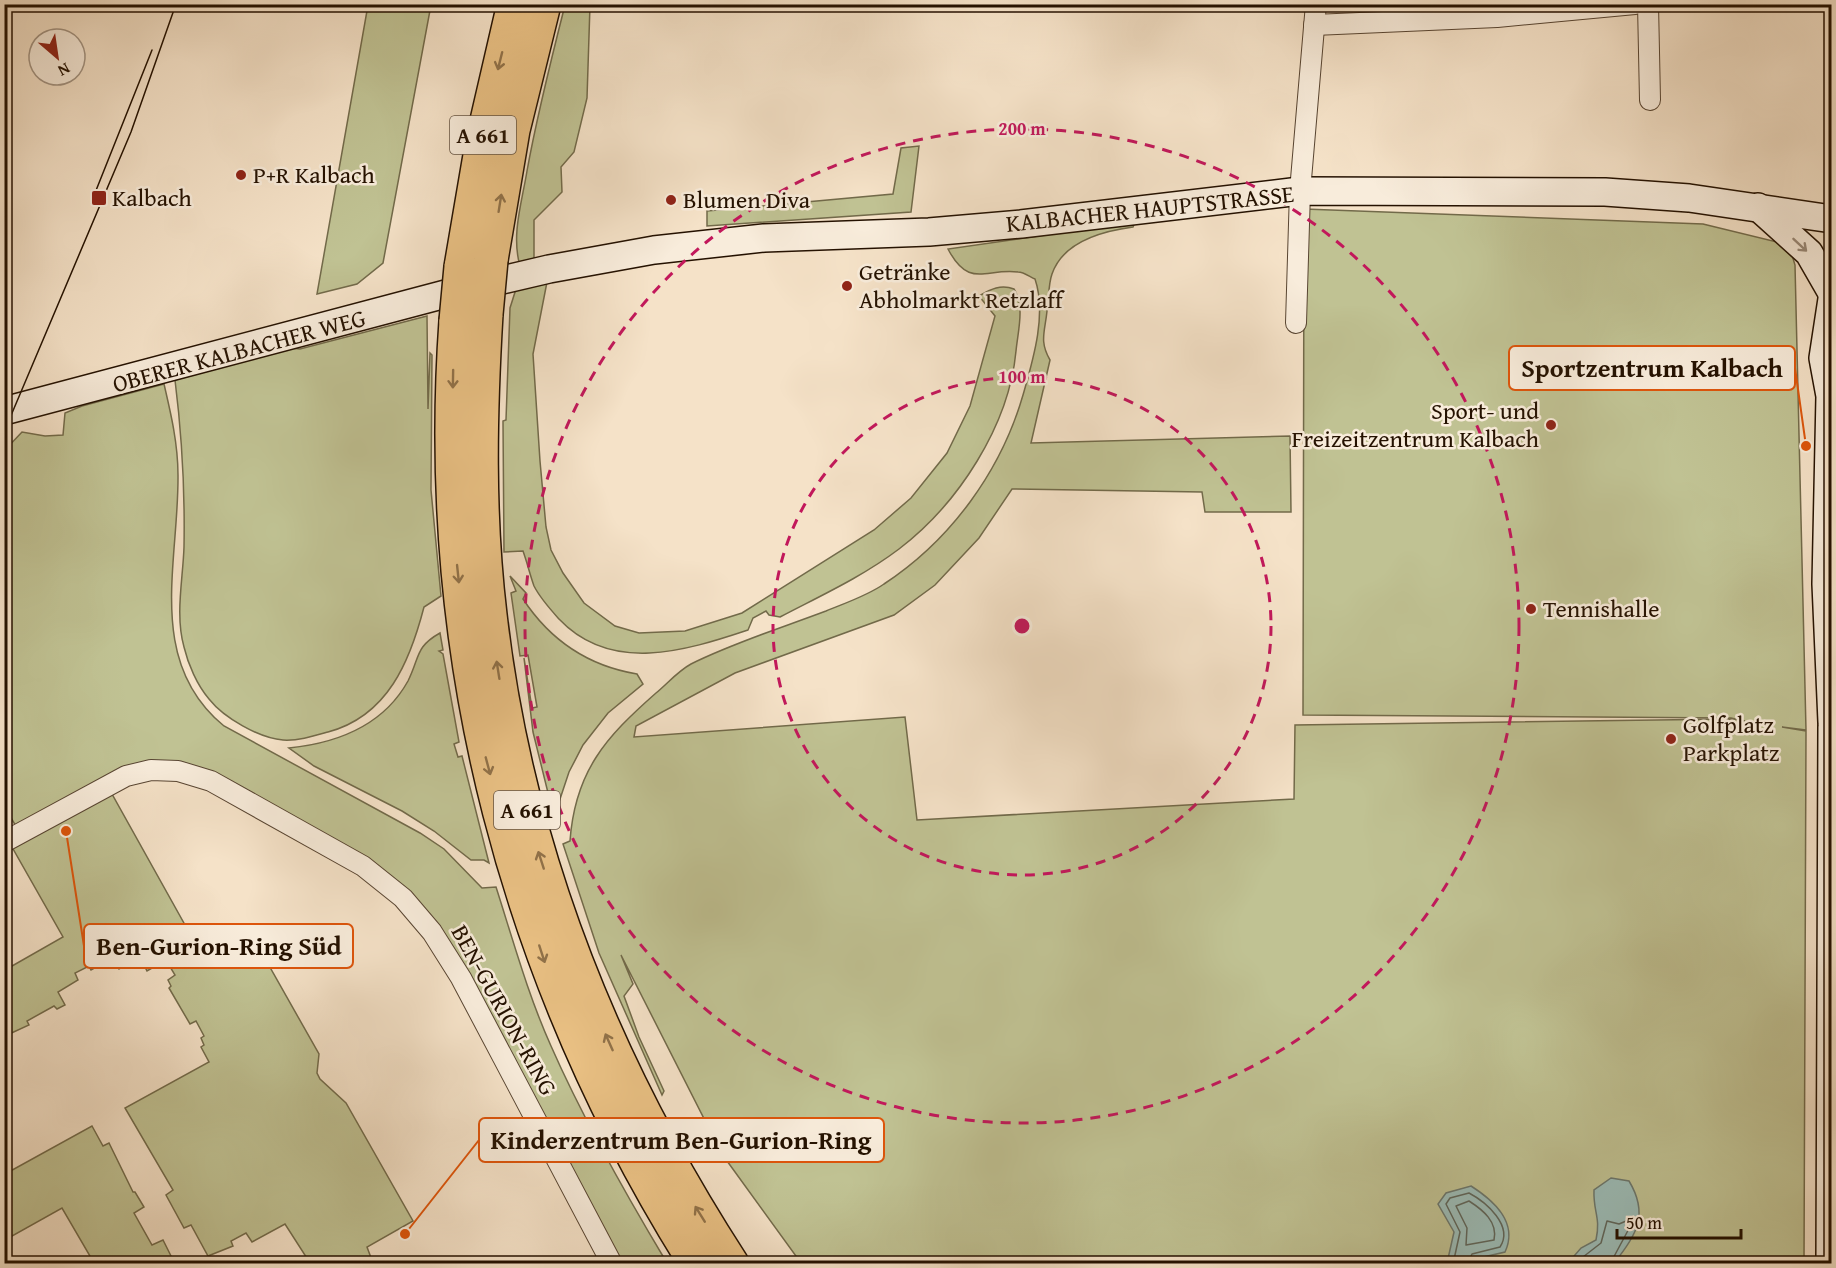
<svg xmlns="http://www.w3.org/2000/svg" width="1836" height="1268" viewBox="0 0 1836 1268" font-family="'Gentium Book Plus',serif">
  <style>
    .green { fill: #c0c293; stroke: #726a4a; stroke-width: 1.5 }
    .water { fill: #9cbdb8; stroke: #6c786e; stroke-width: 1.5 }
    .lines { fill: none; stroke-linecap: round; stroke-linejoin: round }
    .shore { stroke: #60675c; stroke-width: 1.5 }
    .street-casing { stroke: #584532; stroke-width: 22 }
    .secondary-casing { stroke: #241100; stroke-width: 30 }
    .highway-casing { stroke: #241100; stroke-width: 36 }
    .street { stroke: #f8ecdb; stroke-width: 20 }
    .secondary { stroke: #f8ecdb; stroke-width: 27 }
    .highway { stroke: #eac184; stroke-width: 33 }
    .tram { stroke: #241100; stroke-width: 1.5 }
    .highway-bridge-casing { stroke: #241100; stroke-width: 36; stroke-linecap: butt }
    .highway-bridge { stroke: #eac184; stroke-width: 33 }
    .oneway { stroke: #917249 }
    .oneway2 { stroke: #998978 }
    .ring { fill: none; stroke: #c2185b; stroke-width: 3; stroke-dasharray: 10 8 }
    .poi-dot { fill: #8f2418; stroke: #f8ecdb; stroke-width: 2 }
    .labels { text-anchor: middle; stroke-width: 5; stroke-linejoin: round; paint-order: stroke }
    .shield { fill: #f8ecdb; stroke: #645342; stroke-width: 1.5 }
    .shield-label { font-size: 22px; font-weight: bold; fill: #241100 }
    .poi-label { font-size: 24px; fill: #241100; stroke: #f8ecdb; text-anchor: start }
    .street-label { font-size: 24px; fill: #241100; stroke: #f8ecdb }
    .centre { fill: #c2185b; stroke: #f8ecdb; stroke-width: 3 }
    .ring-label { font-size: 18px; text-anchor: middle; font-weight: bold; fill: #c2185b; stroke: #f8ecdb; stroke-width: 5; stroke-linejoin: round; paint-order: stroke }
    .leader { fill: none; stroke: #de550b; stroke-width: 2 }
    .callout-dot { fill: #de550b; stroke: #f8ecdb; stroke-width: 2 }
    .callout { fill: #f8ecdb; stroke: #de550b; stroke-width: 2 }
    .callout-label { font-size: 26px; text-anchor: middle; font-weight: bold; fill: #241100 }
  </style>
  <rect width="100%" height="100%" fill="#f5e2c8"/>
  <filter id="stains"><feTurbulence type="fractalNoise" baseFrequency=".00333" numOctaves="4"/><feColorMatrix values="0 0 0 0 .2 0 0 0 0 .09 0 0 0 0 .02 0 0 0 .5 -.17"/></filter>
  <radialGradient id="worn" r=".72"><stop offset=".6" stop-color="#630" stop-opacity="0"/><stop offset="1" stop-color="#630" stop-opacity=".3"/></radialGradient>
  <!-- green -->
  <g class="green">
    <polygon points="368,5 431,5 383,263 357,284 317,294"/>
    <path d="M565,5H590L587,98L574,152L561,167L562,192L534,220V263L520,266C511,235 522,202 527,171C537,115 551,60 565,5Z"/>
    <polygon points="919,146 911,212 707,226 707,211 893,194 901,148"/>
    <path d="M1304,209L1703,224L1789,245L1795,265L1806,730L1782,727L1806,731L1804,1263H801L722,1154L621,955L633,984L624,996L639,1037L664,1091L662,1095L599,953L563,844L570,841C575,771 606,737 656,693C667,684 678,671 691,664C733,643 781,628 826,611C845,603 867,596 884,584C951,540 1001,471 1023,395C1033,360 1047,314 1035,279C1030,277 1024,272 1018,272C985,268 969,289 948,249L1135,222L1133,227C1103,231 1063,242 1052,274C1048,285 1049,300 1047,311C1045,332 1039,341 1050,360L1031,443L1290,436L1291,512H1205L1202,492L1012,489L979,538L935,585L894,615L735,673L636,726L634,737L905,717L917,820L1294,799L1295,725L1731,719L1745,721L1731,718L1303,715Z"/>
    <path d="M547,282L533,354L540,461L546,527L551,550L563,573L584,603L615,626L639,633L685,631L742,613L874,530L911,498L947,453L970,406L995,316L979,296C991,289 1001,284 1014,289C1025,307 1018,330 1016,351C1009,426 958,504 899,549C862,577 820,596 780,617L769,615L766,611L753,618L748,630C685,651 611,674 559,619C550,609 540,598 534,586C530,575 527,562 523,551L504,552L503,421L506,420L510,308L516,289Z"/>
    <path d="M427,316L428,409L430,353L432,355L431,490L441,596L424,607C410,661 388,716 328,732C314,736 298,741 283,740C259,738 224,718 209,699C197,685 188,664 184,647C175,615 183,579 184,547C185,491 182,436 175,380L291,348L300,349Z"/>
    <path d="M164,384C171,414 178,444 178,475C179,563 145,661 224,726L420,833L444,849L482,888L496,887C513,940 528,995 551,1046C584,1121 625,1193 667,1263H612L461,978L403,898L178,771L107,785L194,941L222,926L250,932L319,1054L317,1073L320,1079L346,1103L413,1221L367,1247L373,1263H310L285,1224L252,1242L246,1233L231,1241L233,1246L208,1256L191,1225L184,1228L166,1195L173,1190L125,1108L209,1062L201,1047L204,1045L201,1038L204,1036L196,1021L190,1024L169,988L171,986L168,980L175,975L166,960L147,971L144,965L137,968L133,961L119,969L115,960L100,968L98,966L91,970L89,966L75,973L78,980L58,992L65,1005L57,1009L54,1006L27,1021L29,1025L5,1036V970L63,937L8,840L20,833L4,806V451L22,432L45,436L63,435L65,413L82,406Z"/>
    <path d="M510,576L526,593L523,599C550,640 589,666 637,674L643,684L608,713L583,745L569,772L557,808L552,809L533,732L524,658L532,708L537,707L528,655L520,656L511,593L516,591Z"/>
    <path d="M440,633L443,650L439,651L443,654L459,742L454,744L458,757L462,756L489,863L484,860H471L434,831L402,811L314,766L289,748C338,743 383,726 408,681C420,657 415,647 440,633Z"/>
    <polygon points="92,1126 103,1146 109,1143 133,1192 135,1192 144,1207 134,1213 152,1245 163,1240 171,1256 168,1258 171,1263 94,1263 62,1208 5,1240 5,1226 7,1225 4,1220 5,1174"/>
  </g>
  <!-- water -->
  <g class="water">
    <path d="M1611,1178L1629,1181C1649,1214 1637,1235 1614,1263H1568L1581,1248L1596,1240C1601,1217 1593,1212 1594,1190Z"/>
    <path d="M1471,1186C1493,1200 1519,1222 1505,1252L1475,1259L1472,1263H1447L1454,1232L1438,1204L1446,1193Z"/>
  </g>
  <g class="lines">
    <!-- shore -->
    <g class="shore">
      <path d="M1469,1201C1483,1210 1498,1222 1494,1240L1466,1245L1467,1228L1456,1206Z"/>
      <path d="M1453,1264L1460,1232L1446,1204L1450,1198L1469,1193C1486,1202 1514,1226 1500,1247L1472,1254L1467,1264"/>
      <polyline points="1574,1264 1601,1243 1607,1221 1619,1224 1631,1219 1632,1223 1610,1264"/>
    </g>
    <!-- street casing -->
    <g class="street-casing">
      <g id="street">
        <polyline points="1648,4 1650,100"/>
        <polyline points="1314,25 1497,17 1635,4"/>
        <polyline points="1296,323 1300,191 1316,4"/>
        <polyline points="4,842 126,776 151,770 178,771 211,781 363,866 403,898 432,932 461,978 612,1264"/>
      </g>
    </g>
    <!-- secondary casing -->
    <g class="secondary-casing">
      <g id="secondary">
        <polyline points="1758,207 1809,253 1832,293"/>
        <polyline points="1832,299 1823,358 1830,396 1826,584 1832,722"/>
        <polyline points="4,411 472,287 549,269 654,250 764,238 929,232 1021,224 1300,191 1605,192 1689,198 1832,219"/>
        <polyline points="1830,1264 1832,727"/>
      </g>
    </g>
    <!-- highway casing -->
    <g class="highway-casing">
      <g id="highway">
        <polyline points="491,260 513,130 544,4"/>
        <polyline points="461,267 483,138 514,4"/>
        <path d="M486,314C480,415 478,515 490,615C517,851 603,1065 732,1264"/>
        <path d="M456,321C432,658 516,978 696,1264"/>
      </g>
    </g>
    <!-- street -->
    <use href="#street" class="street"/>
    <!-- secondary -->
    <use href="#secondary" class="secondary"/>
    <!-- highway -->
    <use href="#highway" class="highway"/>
    <!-- tram -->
    <g class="tram">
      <polyline points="91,203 152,50"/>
      <polyline points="4,432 131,132 176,4"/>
    </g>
    <!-- highway-bridge casing -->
    <g class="highway-bridge-casing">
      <g id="highway-bridge">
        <polyline points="486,314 491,260"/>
        <polyline points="456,321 461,267"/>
      </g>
    </g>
    <!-- highway-bridge -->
    <use href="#highway-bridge" class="highway-bridge"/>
  </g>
  <!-- one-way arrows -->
  <defs><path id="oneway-shaft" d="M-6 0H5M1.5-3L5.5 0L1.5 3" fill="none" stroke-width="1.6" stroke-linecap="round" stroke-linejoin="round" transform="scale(1.5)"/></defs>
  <g class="oneway">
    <use href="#oneway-shaft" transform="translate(500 61) rotate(104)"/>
    <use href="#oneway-shaft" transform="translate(500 203) rotate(-81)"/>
    <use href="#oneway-shaft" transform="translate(453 379) rotate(91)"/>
    <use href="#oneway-shaft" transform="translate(458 574) rotate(84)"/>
    <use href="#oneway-shaft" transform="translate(498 670) rotate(-99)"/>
    <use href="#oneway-shaft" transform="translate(488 766) rotate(75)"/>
    <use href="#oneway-shaft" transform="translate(541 860) rotate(-108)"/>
    <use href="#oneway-shaft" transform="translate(542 954) rotate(72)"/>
    <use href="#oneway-shaft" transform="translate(609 1042) rotate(-114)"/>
    <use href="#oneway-shaft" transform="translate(700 1214) rotate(-122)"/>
  </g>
  <use class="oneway2" href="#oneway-shaft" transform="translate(1800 245) rotate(43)"/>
  <!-- distance rings -->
  <g class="ring">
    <circle cx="1022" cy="626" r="249"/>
    <circle cx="1022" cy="626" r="497"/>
  </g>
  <!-- markers -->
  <g class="poi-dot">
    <circle cx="241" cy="175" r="6"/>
    <rect x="91" y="190" width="16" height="16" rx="3"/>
    <circle cx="671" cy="200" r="6"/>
    <circle cx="847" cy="286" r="6"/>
    <circle cx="1551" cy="425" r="6"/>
    <circle cx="1531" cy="609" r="6"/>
    <circle cx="1671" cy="739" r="6"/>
  </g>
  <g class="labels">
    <!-- shield labels -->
    <g class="shield">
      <rect x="450" y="116" width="66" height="38" rx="4.5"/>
      <rect x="494" y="791" width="66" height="38" rx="4.5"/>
    </g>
    <g class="shield-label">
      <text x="483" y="143">A 661</text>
      <text x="527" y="818">A 661</text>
    </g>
    <!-- poi labels -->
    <g class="poi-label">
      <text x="253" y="183">P+R Kalbach</text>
      <text x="112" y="206">Kalbach</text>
      <text x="683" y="208">Blumen Diva</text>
      <text x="859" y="280">Getränke<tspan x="859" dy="28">Abholmarkt Retzlaff</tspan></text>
      <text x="1539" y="419" text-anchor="end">Sport- und<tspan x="1539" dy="28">Freizeitzentrum Kalbach</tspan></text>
      <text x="1543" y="617">Tennishalle</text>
      <text x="1683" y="733">Golfplatz<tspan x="1683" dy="28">Parkplatz</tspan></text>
    </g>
    <!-- street labels -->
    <g class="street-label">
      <text transform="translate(1150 209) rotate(-6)" y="8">KALBACHER HAUPTSTRASSE</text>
      <text transform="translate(239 351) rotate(-15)" y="8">OBERER KALBACHER WEG</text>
      <text transform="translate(504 1010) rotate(61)" y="8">BEN-GURION-RING</text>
    </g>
  </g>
  <circle cx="1022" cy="626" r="9" class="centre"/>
  <g class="ring-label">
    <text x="1022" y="135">200 m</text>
    <text x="1022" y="383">100 m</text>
  </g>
  <!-- callouts -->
  <path class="leader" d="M1806 446L1795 368M66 831L84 946M405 1234L479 1140"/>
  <g class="callout-dot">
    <circle cx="1806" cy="446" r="6"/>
    <circle cx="66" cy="831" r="6"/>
    <circle cx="405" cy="1234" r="6"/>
  </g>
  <g class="callout">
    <rect x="1509" y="346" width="286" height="44" rx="6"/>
    <rect x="84" y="924" width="269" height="44" rx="6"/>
    <rect x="479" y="1118" width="405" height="44" rx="6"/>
  </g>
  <g class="callout-label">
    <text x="1652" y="377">Sportzentrum Kalbach</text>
    <text x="219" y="955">Ben-Gurion-Ring Süd</text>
    <text x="681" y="1149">Kinderzentrum Ben-Gurion-Ring</text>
  </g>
  <!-- margin -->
  <rect width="1836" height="1268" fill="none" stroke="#f5e2c8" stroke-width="24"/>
  <rect x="6" y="6" width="1824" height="1256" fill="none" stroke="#241100" stroke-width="3"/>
  <rect x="12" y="12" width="1812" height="1244" fill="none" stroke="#241100" stroke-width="1.5"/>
  <!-- north arrow -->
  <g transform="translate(57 57) rotate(151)"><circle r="28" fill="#f8ecdb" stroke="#a39483" stroke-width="1.5"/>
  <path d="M0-4.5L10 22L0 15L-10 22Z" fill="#8f2418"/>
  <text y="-9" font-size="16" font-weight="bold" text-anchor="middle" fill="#241100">N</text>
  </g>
  <!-- scale -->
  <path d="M1617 1229v9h124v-9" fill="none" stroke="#241100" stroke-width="3"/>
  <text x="1626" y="1229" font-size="18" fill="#241100" stroke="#f8ecdb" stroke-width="4.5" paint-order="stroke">50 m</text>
  <rect width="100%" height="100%" filter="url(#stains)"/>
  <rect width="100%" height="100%" fill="url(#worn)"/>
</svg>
